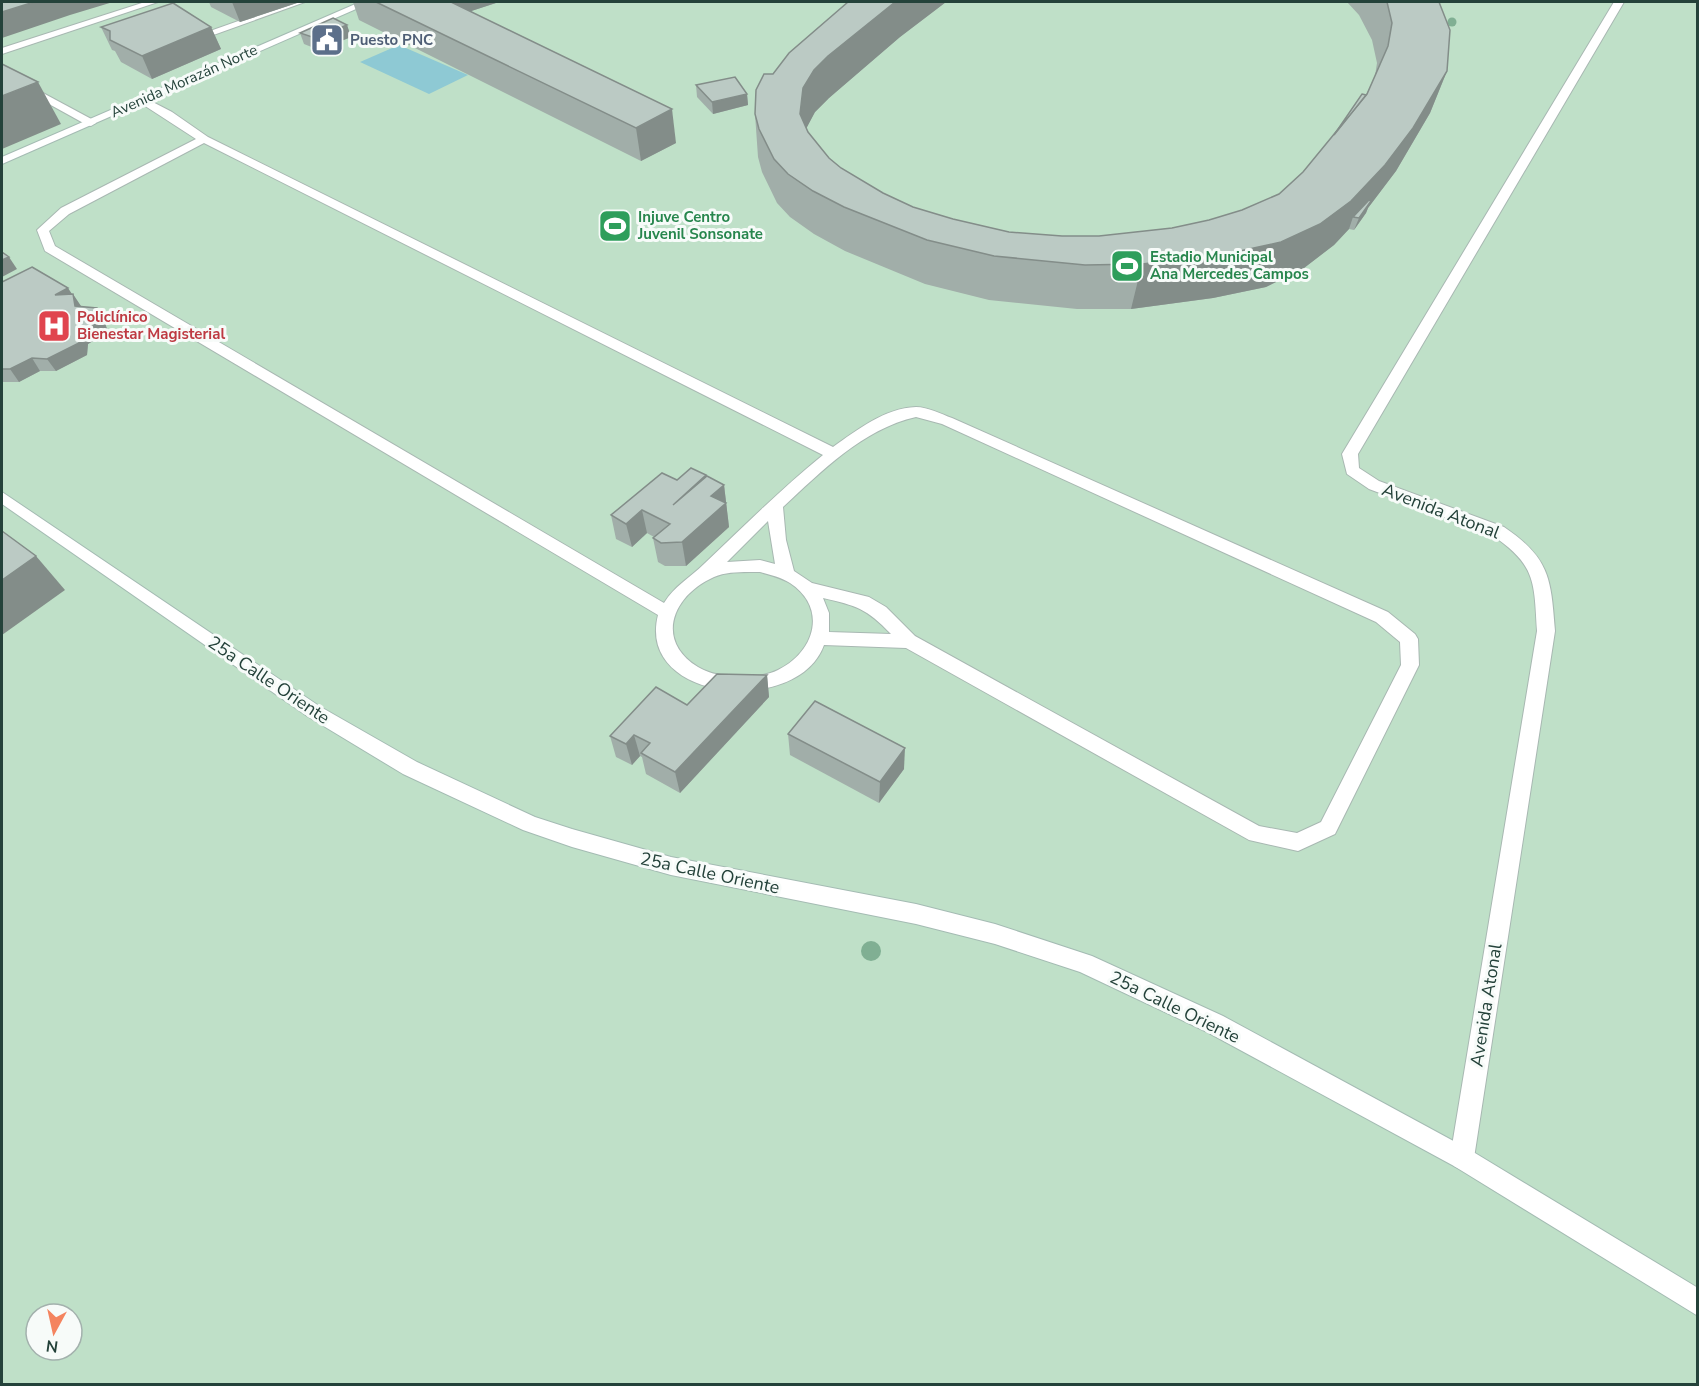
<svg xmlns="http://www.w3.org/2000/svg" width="1699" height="1386" viewBox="0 0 1699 1386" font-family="'Nunito Sans',sans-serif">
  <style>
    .green { fill: #bfe0c8; fill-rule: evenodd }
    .water { fill: #8ec9d4 }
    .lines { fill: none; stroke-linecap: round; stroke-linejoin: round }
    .street-casing { stroke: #a8b8b2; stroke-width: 2 }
    .secondary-casing { stroke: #a4bbb3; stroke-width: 2 }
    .street { fill: #fff; fill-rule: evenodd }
    .secondary { fill: #fff; fill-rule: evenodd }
    .tree { fill: #80af93 }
    .wall { fill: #a1aea9 }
    .shaded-wall { fill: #838d89 }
    .building { fill: #bbcac4; stroke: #838d89; stroke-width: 1.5 }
    .labels { text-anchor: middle; stroke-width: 6; stroke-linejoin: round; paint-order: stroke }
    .far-service-label { font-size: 15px; font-weight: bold; fill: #4e5e75; stroke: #f7fbf9; text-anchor: start }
    .far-street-label { font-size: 15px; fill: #24423a; stroke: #f7fbf9 }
    .far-leisure-label { font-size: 15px; font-weight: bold; fill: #27864d; stroke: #f7fbf9; text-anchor: start }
    .far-health-label { font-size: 15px; font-weight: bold; fill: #be3a42; stroke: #f7fbf9; text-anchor: start }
    .street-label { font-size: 18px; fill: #24423a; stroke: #f7fbf9 }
  </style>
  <rect width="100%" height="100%" fill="#e6efeb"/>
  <!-- green -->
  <path class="green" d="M2,2H1697V1384H2ZM36,1314H72V1350H36Z"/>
  <!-- water -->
  <polygon class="water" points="399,45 468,75 429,94 360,62"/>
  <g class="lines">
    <!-- street casing -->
    <g class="street-casing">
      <g id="street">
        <polygon points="145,2 158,2 2,54 2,48"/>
        <polygon points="292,2 305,2 205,38 196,36"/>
        <path d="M1614,2H1624L1358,454L1359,468L1379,481L1504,527C1550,558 1551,579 1555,631L1474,1158L1470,1166L1462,1170L1454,1166L1450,1158L1537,631C1534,581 1536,565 1492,535L1369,489L1347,474L1342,454Z"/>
        <polygon points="2,71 95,121 96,123 91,126 87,125 2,78"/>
        <path d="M143,97L172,112L208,137L833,447C857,430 885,408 916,407C928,407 941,414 952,418L1388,612L1415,634L1418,639L1419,665L1335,834L1298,851L1249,840L906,648L824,645C798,717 636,702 658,615L45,251L37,230L61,208L196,139L139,102L138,100ZM204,143L823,455C781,489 743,527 704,564C690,578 674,586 664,603L55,246L49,231L69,214ZM916,417L942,424L1376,622L1400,642L1401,665L1321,822L1297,833L1259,826L915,636L886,607L869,597L812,583L794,571L786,540L783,507C822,471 863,429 916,417ZM768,521L775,564L760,560L727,562ZM760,572C770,575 780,577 790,583C828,608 815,652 778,670C764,677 745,678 729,676C718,675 708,673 698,667C654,640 673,595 714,577C728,571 745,572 760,572ZM823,598C857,606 866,608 891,634L829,632V613Z"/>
      </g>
    </g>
    <!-- secondary casing -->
    <g class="secondary-casing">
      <g id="secondary">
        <polygon points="360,2 372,2 2,164 2,157"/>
        <polygon points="2,492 319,706 417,762 535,817 572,829 671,857 916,904 995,924 1092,956 1223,1016 1470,1150 1698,1288 1698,1316 1454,1166 1207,1032 1080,972 995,944 916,924 671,875 572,847 523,830 403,774 307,716 2,504"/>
      </g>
    </g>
    <!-- street -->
    <use href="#street" class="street"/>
    <!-- secondary -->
    <use href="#secondary" class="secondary"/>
  </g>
  <!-- trees -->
  <g class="tree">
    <circle cx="1452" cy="22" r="4.5"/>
    <circle cx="871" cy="951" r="10"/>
  </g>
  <!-- wall -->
  <g class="wall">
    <polygon points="209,2 300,2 240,22 211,7"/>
    <polygon points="353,2 499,2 471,11 676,143 641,161 359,20"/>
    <polygon points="848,2 946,2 900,37 829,98 815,112 806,128 808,132 829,158 841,168 883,193 913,207 953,219 1009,232 1062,236 1099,236 1172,228 1209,220 1242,210 1279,194 1303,172 1366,95 1375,76 1377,63 1372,40 1359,15 1347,2 1387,2 1447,71 1430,113 1396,171 1368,208 1366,213 1354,230 1349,229 1334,245 1304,268 1266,287 1213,298 1131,309 1077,309 989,300 925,284 845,251 814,234 790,217 777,203 762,172 758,157 755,114 773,74"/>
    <polygon points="347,25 351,37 319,50 304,44 300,33"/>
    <polygon points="101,27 211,27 221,49 152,79 121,62 115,51 112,50"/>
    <polygon points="696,85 747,94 748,105 713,114 697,97"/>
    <polygon points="2,282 72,294 81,307 104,320 108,332 88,344 87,355 56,371 40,371 19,382 2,382"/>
    <polygon points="706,477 724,485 729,527 686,566 665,566 658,562 653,538 654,537 647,533 632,547 616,539 611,515 677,480"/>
    <polygon points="767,675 769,697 680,793 646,774 642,757 640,756 632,765 616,757 610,736 687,705"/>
    <polygon points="788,734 904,769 879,803 790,755"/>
  </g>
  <!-- shaded-wall -->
  <g class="shaded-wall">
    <polygon points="34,2 113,2 70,15 2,38 2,12"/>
    <polygon points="232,2 300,2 240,22"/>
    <polygon points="445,2 499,2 450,18"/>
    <polygon points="895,2 946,2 900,37 829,98 815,112 805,131 800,114 803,88 814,70 828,56"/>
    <polygon points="347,25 351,37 319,50 315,38"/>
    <polygon points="211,27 221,49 152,79 142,56"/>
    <polygon points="1447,71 1430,113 1396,171 1368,208 1366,213 1354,230 1359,218 1353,217 1349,229 1334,245 1304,268 1266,287 1213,298 1131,309 1142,264 1351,201"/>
    <polygon points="38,82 61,124 2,149 2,96"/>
    <polygon points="747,94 748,105 713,114 712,102"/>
    <polygon points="672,109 676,143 641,161 636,128"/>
    <polygon points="9,257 17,269 2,277 2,260"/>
    <polygon points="68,288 74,297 73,294 81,306 83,318 55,295"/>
    <polygon points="97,308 104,320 108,332 88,344 87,355 56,371 47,359"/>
    <polygon points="32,358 40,371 19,382 10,369"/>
    <polygon points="706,475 709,499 673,505"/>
    <polygon points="724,485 729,527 686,566 682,542 711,496"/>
    <polygon points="642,510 647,533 632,547 626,524"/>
    <polygon points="36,556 65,590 2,635 2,580"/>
    <polygon points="767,675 769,697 680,793 675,772"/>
    <polygon points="634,735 640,756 632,765 626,744"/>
    <polygon points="905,748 904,769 879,803 880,782"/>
  </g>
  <!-- building -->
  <g class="building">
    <polygon points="2,2 34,2 2,12"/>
    <polygon points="376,2 451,2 672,109 636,128"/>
    <polygon points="848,2 895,2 828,56 814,70 803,88 800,114 808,132 829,158 841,168 883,193 913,207 953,219 1009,232 1062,236 1099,236 1172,228 1209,220 1242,210 1279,194 1303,172 1367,94 1388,46 1392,23 1387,2 1439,2 1450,30 1447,71 1413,128 1385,165 1351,201 1320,224 1281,242 1226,254 1142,264 1085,265 994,256 927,240 844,207 813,191 788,174 774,159 759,129 755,114 756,90 764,74 773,74 789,53"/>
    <polygon points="173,3 211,27 142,56 110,40 110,31 101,27"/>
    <polygon points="333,18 347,25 315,38 300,33"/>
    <polygon points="2,64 38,82 2,96"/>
    <polygon points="735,77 747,94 712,102 696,85"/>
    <polygon points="1362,94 1366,95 1334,135"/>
    <polygon points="1369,200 1371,201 1359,218 1353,217"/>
    <polygon points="2,252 9,257 2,260"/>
    <polygon points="32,267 68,288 55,295 73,294 75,306 97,308 100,320 80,331 79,343 47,359 32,358 10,369 2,369 2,282"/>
    <polygon points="691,468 706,475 673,505 707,476 724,485 711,496 726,503 682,542 661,543 653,538 670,524 642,510 626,524 611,515 662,473 677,480"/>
    <polygon points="2,531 36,556 2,580"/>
    <polygon points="717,674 767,675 675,772 641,753 650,743 634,735 626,744 610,736 656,687 687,705"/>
    <polygon points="815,701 905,748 880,782 788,734"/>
  </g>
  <!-- icons -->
  <defs>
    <g id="civic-square" transform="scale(1.725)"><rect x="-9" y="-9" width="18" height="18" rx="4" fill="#5c6f8a" stroke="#f7fbf9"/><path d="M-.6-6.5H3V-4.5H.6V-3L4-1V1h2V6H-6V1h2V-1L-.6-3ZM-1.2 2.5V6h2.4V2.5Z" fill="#fff"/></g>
    <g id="stadium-square" transform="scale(1.725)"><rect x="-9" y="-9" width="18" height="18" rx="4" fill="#2e9e5b" stroke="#f7fbf9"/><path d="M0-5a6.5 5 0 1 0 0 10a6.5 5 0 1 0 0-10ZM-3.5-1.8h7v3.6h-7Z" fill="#fff"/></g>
    <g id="hospital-square" transform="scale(1.725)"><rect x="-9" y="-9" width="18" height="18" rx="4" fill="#e0444e" stroke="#f7fbf9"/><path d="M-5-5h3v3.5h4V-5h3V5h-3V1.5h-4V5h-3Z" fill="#fff"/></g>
  </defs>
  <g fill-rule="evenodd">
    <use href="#civic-square" x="327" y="40"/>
    <use href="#stadium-square" x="615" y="226"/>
    <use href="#stadium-square" x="1127" y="266"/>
    <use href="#hospital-square" x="54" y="326"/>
  </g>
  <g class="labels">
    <!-- far-service labels -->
    <g class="far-service-label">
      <text x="350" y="45">Puesto PNC</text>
    </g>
    <!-- far-street labels -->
    <g class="far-street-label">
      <text transform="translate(184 81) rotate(-24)" y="5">Avenida Morazán Norte</text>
    </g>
    <!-- far-leisure labels -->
    <g class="far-leisure-label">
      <text x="638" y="222">Injuve Centro<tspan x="638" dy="17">Juvenil Sonsonate</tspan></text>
      <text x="1150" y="262">Estadio Municipal<tspan x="1150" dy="17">Ana Mercedes Campos</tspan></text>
    </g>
    <!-- far-health labels -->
    <g class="far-health-label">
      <text x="77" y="322">Policlínico<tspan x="77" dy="17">Bienestar Magisterial</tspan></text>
    </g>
    <!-- street labels -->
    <g class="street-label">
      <text transform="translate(1441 511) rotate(21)" y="6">Avenida Atonal</text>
      <text transform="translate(269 680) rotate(34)" y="6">25a Calle Oriente</text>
      <text transform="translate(710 873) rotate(12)" y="6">25a Calle Oriente</text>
      <text transform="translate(1486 1005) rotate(-81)" y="6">Avenida Atonal</text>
      <text transform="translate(1175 1007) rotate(26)" y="6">25a Calle Oriente</text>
    </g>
  </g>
  <!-- border -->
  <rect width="1699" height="1386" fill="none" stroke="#24423a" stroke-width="6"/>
  <!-- north arrow -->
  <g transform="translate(54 1332) rotate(188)"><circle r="28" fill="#f7fbf9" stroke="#a3b1ad" stroke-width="1.5"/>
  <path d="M0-4.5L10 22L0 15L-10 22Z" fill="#f4845f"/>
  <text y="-9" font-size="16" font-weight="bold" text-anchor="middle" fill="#24423a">N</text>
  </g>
</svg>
